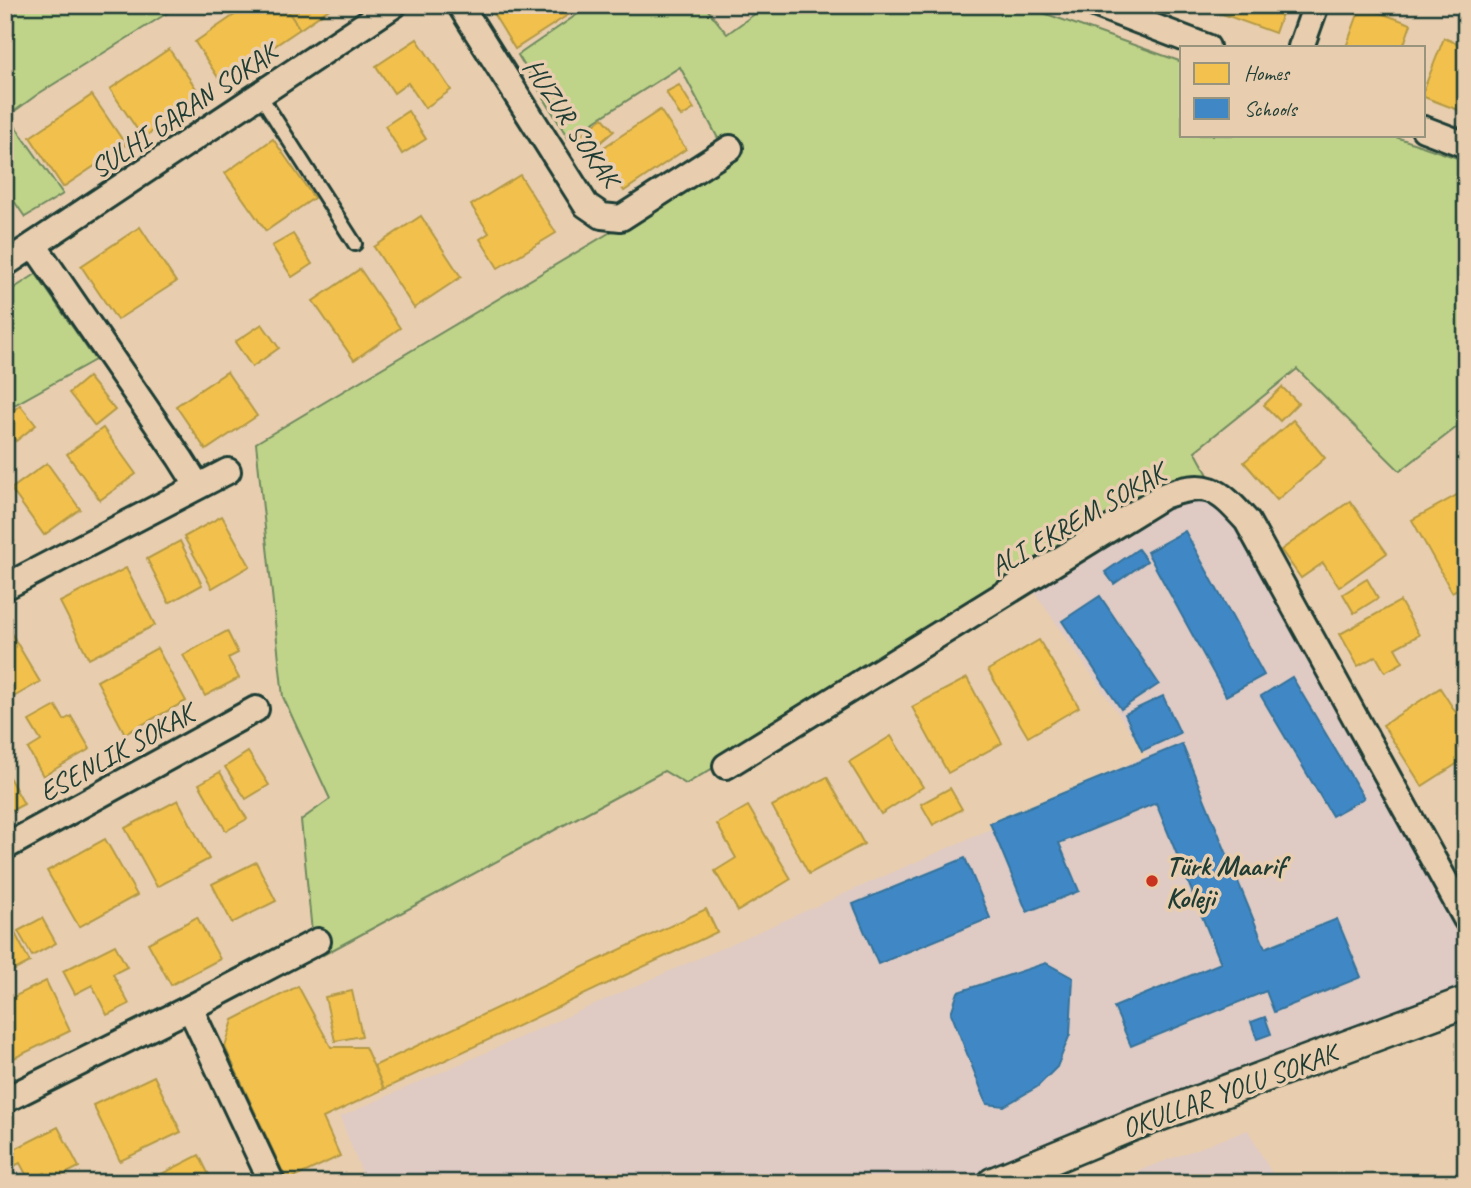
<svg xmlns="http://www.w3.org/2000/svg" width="1471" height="1188" viewBox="0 0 1471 1188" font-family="Caveat,sans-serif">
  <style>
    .built { fill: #dfcac4 }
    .green { fill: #bfd489; stroke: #6f885e; stroke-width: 2 }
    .homes { fill: #f2c14e; stroke: #b39946; stroke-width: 2 }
    .schools { fill: #3f88c5; stroke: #35729a; stroke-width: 2 }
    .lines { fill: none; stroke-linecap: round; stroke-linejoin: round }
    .service-casing { stroke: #1f3d34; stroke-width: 18 }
    .minor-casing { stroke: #1f3d34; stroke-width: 30 }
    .tertiary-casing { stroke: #1f3d34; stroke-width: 35 }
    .service { stroke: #e8ceaf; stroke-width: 12 }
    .minor { stroke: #e8ceaf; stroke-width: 24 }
    .tertiary { stroke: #e8ceaf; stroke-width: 30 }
    .poi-dot { fill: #c8321e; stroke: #e8ceaf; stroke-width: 2.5 }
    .labels { text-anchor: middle; stroke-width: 7; stroke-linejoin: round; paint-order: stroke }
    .street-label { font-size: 28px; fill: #1f3d34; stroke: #e8ceaf }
    .poi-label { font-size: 28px; font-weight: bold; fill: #1f3d34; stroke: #e8ceaf; text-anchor: start }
  </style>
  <rect width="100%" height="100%" fill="#e8ceaf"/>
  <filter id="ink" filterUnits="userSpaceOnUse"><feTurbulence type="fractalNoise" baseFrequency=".0143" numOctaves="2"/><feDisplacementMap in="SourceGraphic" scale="14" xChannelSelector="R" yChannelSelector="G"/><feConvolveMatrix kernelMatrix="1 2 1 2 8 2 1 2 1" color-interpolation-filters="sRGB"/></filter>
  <g filter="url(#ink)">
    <!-- built -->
    <g class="built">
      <polygon points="1208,475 1466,944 1466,989 987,1183 366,1183 340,1117 1013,819 1147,755 1026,580"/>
      <polygon points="1248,1130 1277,1183 1105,1183"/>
    </g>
    <!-- green -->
    <g class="green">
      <polygon points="25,5 165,5 169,12 38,94 8,116 63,194 25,217 5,188 5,18"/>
      <polygon points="591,5 704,5 727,34 767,5 1021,5 1182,62 1182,135 1390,135 1466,161 1466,420 1400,471 1297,369 1195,451 1208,475 686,784 664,771 323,955 312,932 301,820 330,799 283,697 256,443 730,161 680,67 568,138 518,55"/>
      <polygon points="36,274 95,360 5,410 5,294"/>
    </g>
    <!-- homes -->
    <g class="homes">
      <polygon points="249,5 284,5 300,29 221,82 195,42"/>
      <polygon points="284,5 335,5 300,29"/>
      <polygon points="488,5 566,5 571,13 515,49"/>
      <polygon points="1216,5 1285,5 1275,33 1214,11"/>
      <polygon points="1361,6 1411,24 1403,47 1346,47"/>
      <polygon points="1444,38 1466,47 1466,113 1424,97 1424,89"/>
      <polygon points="417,39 451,90 425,108 408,83 394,93 376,66"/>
      <polygon points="169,49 202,97 143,138 110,89"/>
      <polygon points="679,85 694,109 681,117 666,92"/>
      <polygon points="92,95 126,145 63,187 30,137"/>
      <polygon points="660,110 686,149 624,191 598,151"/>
      <polygon points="408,111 426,139 402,154 385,126"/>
      <polygon points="603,118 614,131 589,152 577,138"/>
      <polygon points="273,139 314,198 266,231 225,173"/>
      <polygon points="520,175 556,233 498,268 480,239 489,233 471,205"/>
      <polygon points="421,216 461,277 414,308 374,247"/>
      <polygon points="140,227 176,282 117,320 81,266"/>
      <polygon points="293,234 312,264 292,277 272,246"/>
      <polygon points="360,269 400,328 354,360 313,301"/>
      <polygon points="262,324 279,348 252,367 235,342"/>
      <polygon points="227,372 257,416 206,450 176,406"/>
      <polygon points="88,377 115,410 95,426 69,393"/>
      <polygon points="1282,387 1298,403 1280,421 1264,405"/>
      <polygon points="20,405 36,425 16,441 5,427 5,417"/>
      <polygon points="1293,420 1325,458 1277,500 1244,462"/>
      <polygon points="103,428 136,474 100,500 67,454"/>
      <polygon points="47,463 80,509 44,535 11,489"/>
      <polygon points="1466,490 1466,585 1452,592 1412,520"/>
      <polygon points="1350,501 1387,553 1339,587 1323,563 1301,578 1281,550"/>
      <polygon points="222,516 250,566 212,588 184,537"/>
      <polygon points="5,529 14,541 5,547"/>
      <polygon points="180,541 202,585 169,603 147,559"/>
      <polygon points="126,568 155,625 89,659 60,602"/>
      <polygon points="1367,579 1378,598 1354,613 1343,594"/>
      <polygon points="1400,601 1419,635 1395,648 1403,662 1385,672 1376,656 1358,666 1340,634"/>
      <polygon points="227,631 238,653 228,658 239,678 205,696 183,655"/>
      <polygon points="11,633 40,682 10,699 5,691 5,636"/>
      <polygon points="1039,640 1079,707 1028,737 988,670"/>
      <polygon points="157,648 186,701 125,734 97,681"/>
      <polygon points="967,678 1002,743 948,773 912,707"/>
      <polygon points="1440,688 1466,728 1466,758 1422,786 1383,725"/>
      <polygon points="56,706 64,720 71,716 90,749 43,776 28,749 41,741 29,721"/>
      <polygon points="891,736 923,787 881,814 849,762"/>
      <polygon points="248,752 269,785 246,799 225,767"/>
      <polygon points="5,770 24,804 5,814"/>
      <polygon points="220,772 247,819 226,831 199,784"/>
      <polygon points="827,777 864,844 809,874 772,806"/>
      <polygon points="950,788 962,809 933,825 921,804"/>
      <polygon points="178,800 209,859 157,887 125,828"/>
      <polygon points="748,806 791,879 738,911 715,871 736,858 717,824"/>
      <polygon points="105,839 137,895 79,927 47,871"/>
      <polygon points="256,862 276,901 232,923 212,884"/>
      <polygon points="706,909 717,932 384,1089 374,1066"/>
      <polygon points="5,914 30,962 5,975"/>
      <polygon points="197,917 220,959 171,985 148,943"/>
      <polygon points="42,918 56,943 32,956 18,931"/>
      <polygon points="115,945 127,967 113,974 129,1004 107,1015 92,985 75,994 63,971"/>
      <polygon points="46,981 70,1031 8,1061 5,1056 5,1001"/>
      <polygon points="298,986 331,1047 365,1047 384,1089 323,1118 340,1156 287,1181 225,1047 233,1020"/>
      <polygon points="352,991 362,1036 335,1041 325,997"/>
      <polygon points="154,1076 181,1132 120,1161 93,1105"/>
      <polygon points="58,1127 79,1167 49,1182 45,1173 29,1180 20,1163 12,1167 5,1154"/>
      <polygon points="199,1155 213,1183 144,1183"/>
    </g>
    <!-- schools -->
    <g class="schools">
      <polygon points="1185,531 1264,675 1226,696 1147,552"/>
      <polygon points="1138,549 1147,561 1114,584 1105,572"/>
      <polygon points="1100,596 1159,684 1121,709 1062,621"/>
      <polygon points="1292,677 1364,798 1332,816 1261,696"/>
      <polygon points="1163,696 1180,733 1142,751 1125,714"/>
      <polygon points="1182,744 1265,948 1337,919 1361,977 1274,1012 1266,991 1131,1046 1114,1007 1221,963 1156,803 1059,843 1079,891 1027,912 990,823"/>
      <polygon points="965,858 990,918 878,964 853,904"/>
      <polygon points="1046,963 1073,978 1070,1034 1057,1067 1037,1087 1004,1106 987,1104 951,1013 958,992"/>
      <polygon points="1265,1017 1271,1034 1257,1039 1251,1022"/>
    </g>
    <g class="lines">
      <!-- service casing -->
      <g class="service-casing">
        <polyline id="service" points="260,95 355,244"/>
      </g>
      <!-- minor casing -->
      <g class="minor-casing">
        <g id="minor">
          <polyline points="460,5 586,205 602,216 621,218 730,148"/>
          <polyline points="1097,5 1207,47"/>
          <polyline points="1301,47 1316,5"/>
          <polyline points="1424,129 1466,145"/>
          <polyline points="34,245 180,458 197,485"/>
          <polyline points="5,264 394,5"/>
          <polyline points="5,587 228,471"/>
          <path d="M726,766L1163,496C1208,480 1217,488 1247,521L1466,919"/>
          <polyline points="5,847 256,709"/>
          <polyline points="190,1008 272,1183"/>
          <polyline points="5,1100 190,1008 318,941"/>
        </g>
      </g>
      <!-- tertiary casing -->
      <g class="tertiary-casing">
        <polyline id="tertiary" points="993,1183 1128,1127 1466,1002"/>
      </g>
      <!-- service -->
      <use href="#service" class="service"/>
      <!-- minor -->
      <use href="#minor" class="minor"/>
      <!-- tertiary -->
      <use href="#tertiary" class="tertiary"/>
    </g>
  </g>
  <!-- markers -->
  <circle class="poi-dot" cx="1152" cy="881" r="7"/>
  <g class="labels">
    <!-- street labels -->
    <g class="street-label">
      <text transform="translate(183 110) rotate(-34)" y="10">SULHI GARAN SOKAK</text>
      <text transform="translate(572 122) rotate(56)" y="10">HUZUR SOKAK</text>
      <text transform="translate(1077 519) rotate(-30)" y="10">ALI EKREM SOKAK</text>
      <text transform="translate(116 752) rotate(-29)" y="10">ESENLIK SOKAK</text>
      <text transform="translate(1229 1090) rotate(-20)" y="10">OKULLAR YOLU SOKAK</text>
    </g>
    <!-- poi labels -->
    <g class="poi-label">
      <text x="1166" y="875">Türk Maarif<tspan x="1166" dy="32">Koleji</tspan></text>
    </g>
  </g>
  <!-- margin -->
  <rect width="1471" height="1188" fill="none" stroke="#e8ceaf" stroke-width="28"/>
  <rect x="14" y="14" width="1443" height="1160" fill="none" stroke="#1f3d34" stroke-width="2.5" filter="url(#ink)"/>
  <!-- legend -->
  <rect x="1180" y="46" width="245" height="91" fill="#e8ceaf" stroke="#98947e" stroke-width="2"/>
  <rect x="1194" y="63" width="35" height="21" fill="#f2c14e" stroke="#98947e" stroke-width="2"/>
  <text x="1244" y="80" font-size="21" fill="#1f3d34">Homes</text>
  <rect x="1194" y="98" width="35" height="21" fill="#3f88c5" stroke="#98947e" stroke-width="2"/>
  <text x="1244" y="116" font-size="21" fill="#1f3d34">Schools</text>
</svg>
